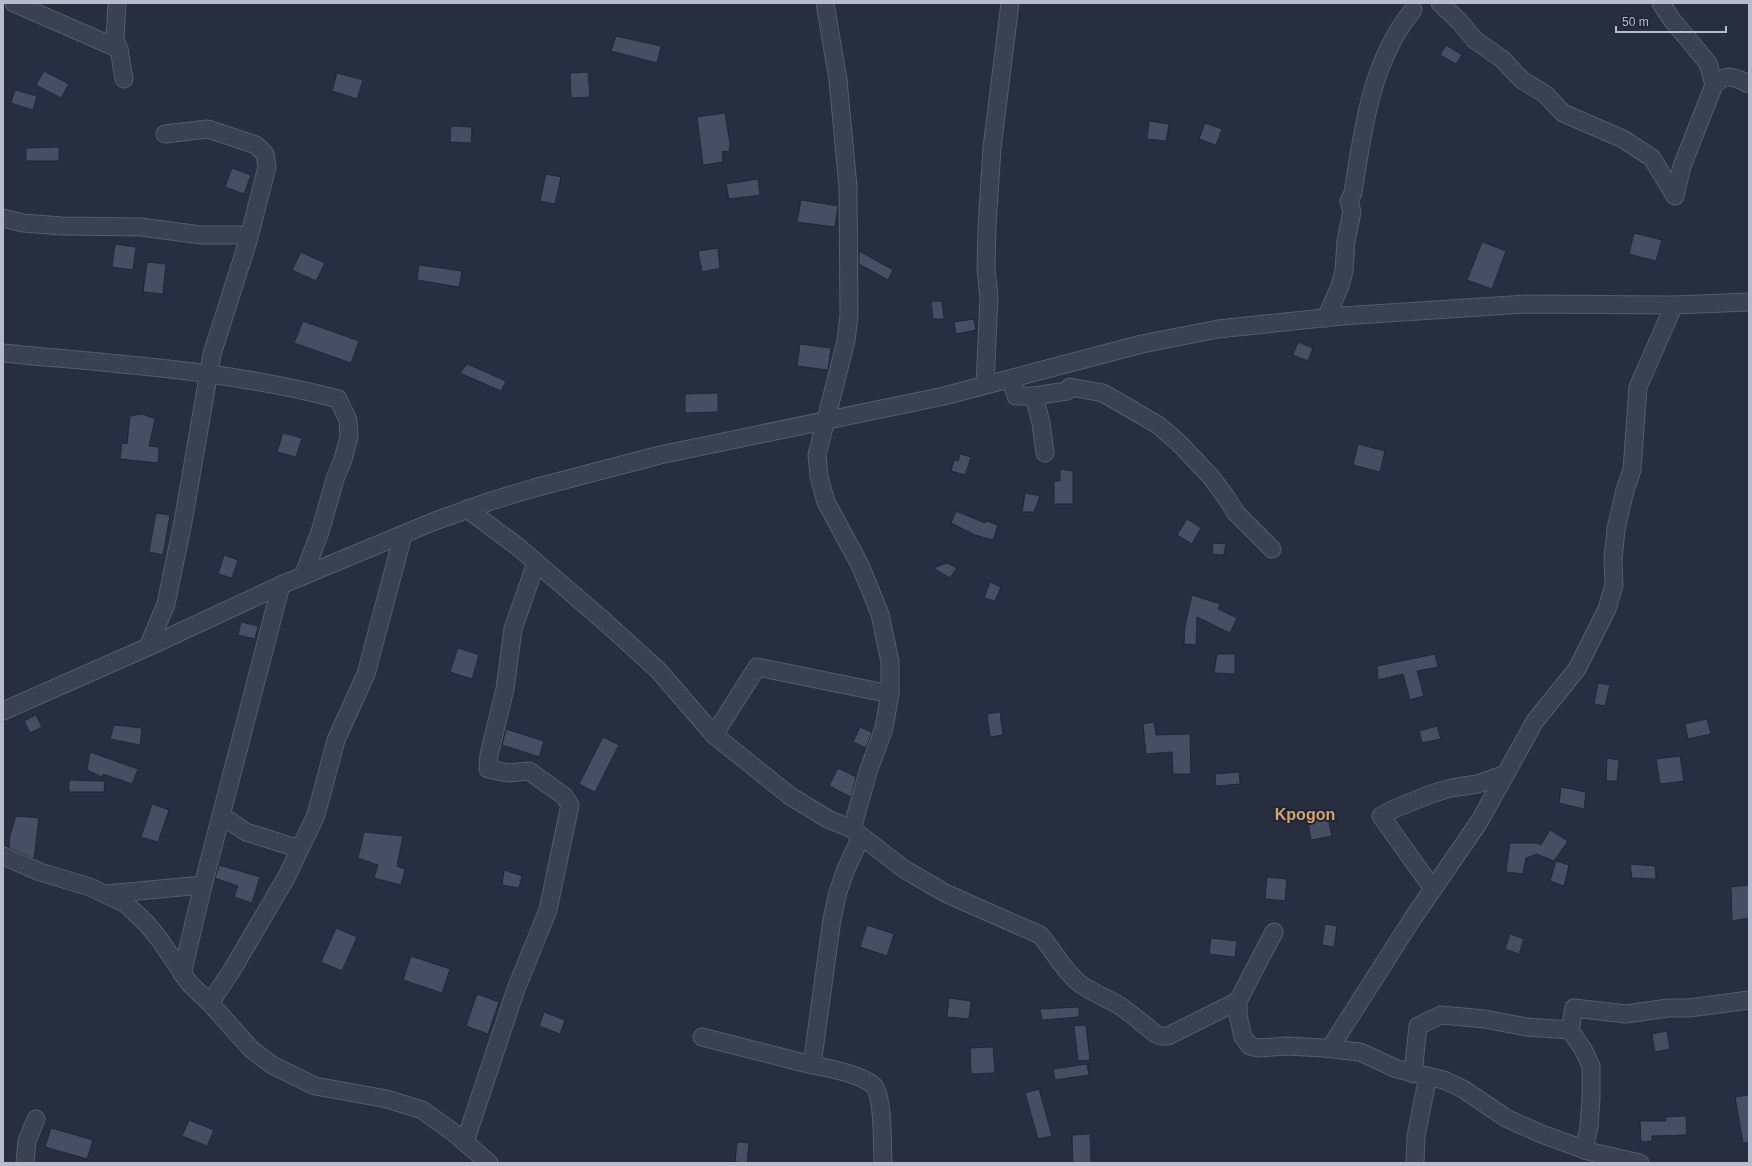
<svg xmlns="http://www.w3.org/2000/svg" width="1752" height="1166" viewBox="0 0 1752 1166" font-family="Arial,sans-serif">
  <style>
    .building { fill: #454e62; stroke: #212837 }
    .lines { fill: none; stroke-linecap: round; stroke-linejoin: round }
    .minor-casing { stroke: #555c6a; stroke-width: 19 }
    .minor { stroke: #3a4150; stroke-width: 17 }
    .labels { text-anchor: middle; stroke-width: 4; stroke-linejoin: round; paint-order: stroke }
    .quarter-label { font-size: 16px; font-weight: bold; fill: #d4a368; stroke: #1f2635 }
  </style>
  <rect width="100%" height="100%" fill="#262e40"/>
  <!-- building -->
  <g class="building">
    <polygon points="616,36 661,46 657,63 611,51"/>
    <polygon points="1446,45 1462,55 1456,64 1440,55"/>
    <polygon points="44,71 69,84 61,98 36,85"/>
    <polygon points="588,72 590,97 571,98 570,73"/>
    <polygon points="337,73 363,80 357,99 332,91"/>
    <polygon points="15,90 37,96 33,110 11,103"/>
    <polygon points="725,113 730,144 729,152 722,151 723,162 703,165 697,117"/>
    <polygon points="1149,121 1169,124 1166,141 1147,139"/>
    <polygon points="1205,123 1222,129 1216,145 1199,139"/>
    <polygon points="451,126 472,127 471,143 450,142"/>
    <polygon points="59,147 59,161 26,161 26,148"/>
    <polygon points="232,168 251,175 244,194 225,187"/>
    <polygon points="546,174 561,177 555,204 540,201"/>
    <polygon points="758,179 760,195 729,199 726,184"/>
    <polygon points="801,200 838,206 835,227 797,222"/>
    <polygon points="1634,233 1662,240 1656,261 1629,254"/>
    <polygon points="1482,242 1506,251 1492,289 1467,280"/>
    <polygon points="115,244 136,247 133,270 112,267"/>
    <polygon points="718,248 720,268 702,272 698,251"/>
    <polygon points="859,251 893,270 888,280 859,264"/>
    <polygon points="301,252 325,263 316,281 292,270"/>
    <polygon points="147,262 166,264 163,294 143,292"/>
    <polygon points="419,265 462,271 459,287 417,280"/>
    <polygon points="931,301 942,301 944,319 933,319"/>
    <polygon points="974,319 976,330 956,334 954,322"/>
    <polygon points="303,321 359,341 351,363 294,343"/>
    <polygon points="1298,342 1313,348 1308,361 1293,355"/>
    <polygon points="800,344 831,348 828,370 797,366"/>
    <polygon points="467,364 506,381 501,391 460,373"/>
    <polygon points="718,393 718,412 685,413 685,394"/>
    <polygon points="142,414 155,419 149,446 159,447 158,463 120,459 122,443 127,444 130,416"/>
    <polygon points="283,433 302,438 296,457 277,452"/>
    <polygon points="1358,444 1385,451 1380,472 1353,465"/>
    <polygon points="960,454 971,457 965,475 951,471 954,460 958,461"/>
    <polygon points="1060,469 1073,471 1073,504 1054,504 1054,481 1060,481"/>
    <polygon points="1025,493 1040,496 1034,512 1022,512"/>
    <polygon points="956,511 985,523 986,521 998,525 993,540 975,535 951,523"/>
    <polygon points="156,513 170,515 163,555 149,552"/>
    <polygon points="1187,519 1201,528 1192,544 1177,535"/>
    <polygon points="1213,543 1226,544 1224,555 1212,554"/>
    <polygon points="224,555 238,560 232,578 218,574"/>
    <polygon points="947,563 957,568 950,578 933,568"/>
    <polygon points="990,582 1001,587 995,601 984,598"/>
    <polygon points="1192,595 1220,604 1218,609 1237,618 1230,633 1197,617 1196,645 1184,644 1185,626"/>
    <polygon points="241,622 258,626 255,639 238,635"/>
    <polygon points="458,648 479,655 472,679 450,672"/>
    <polygon points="1217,654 1235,654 1235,674 1214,673"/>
    <polygon points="1435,654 1438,667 1417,671 1424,696 1410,700 1403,674 1378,680 1377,666"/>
    <polygon points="1598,683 1610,685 1605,706 1594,704"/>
    <polygon points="1000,712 1003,735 990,737 987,714"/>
    <polygon points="36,715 42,727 30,733 24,721"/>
    <polygon points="1707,719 1711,734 1688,739 1685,724"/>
    <polygon points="1154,722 1156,735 1190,734 1191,774 1173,774 1172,752 1146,754 1143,724"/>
    <polygon points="114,725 142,728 140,745 110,739"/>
    <polygon points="1437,726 1441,739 1422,743 1419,731"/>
    <polygon points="860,727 872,732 866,748 853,742"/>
    <polygon points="506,729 544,741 539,757 502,745"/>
    <polygon points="603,737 619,745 595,792 579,784"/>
    <polygon points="90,752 138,769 132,784 103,774 102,777 87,770"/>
    <polygon points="1680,756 1684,781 1660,784 1656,759"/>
    <polygon points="1607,758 1619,760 1617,781 1606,781"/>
    <polygon points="838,768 856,777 851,797 829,786"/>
    <polygon points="1239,772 1240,784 1216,786 1215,774"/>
    <polygon points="69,780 105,781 104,792 69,792"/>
    <polygon points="1561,787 1586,792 1584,809 1559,803"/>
    <polygon points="152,804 169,810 158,842 141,837"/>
    <polygon points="1327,813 1332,836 1311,840 1307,817"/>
    <polygon points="16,816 39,818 34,859 9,848 10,835"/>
    <polygon points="1550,830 1568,841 1554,861 1537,854 1526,858 1523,874 1506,872 1510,843 1537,843 1541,845"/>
    <polygon points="364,832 403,836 397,866 405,869 401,885 374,878 378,865 358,858"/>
    <polygon points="1556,861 1569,865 1564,886 1550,881"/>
    <polygon points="1630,864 1655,866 1656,879 1632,878"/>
    <polygon points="219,865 260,877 252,903 234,897 238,886 215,878"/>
    <polygon points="504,870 522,876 519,888 502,885"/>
    <polygon points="1267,877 1287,879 1285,901 1265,899"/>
    <polygon points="1749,885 1749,918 1732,921 1731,887"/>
    <polygon points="1325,924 1337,926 1334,947 1322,945"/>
    <polygon points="867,925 894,934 887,956 860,947"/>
    <polygon points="336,928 357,937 342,971 321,962"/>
    <polygon points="1510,934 1524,939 1519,954 1505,949"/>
    <polygon points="1211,938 1237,941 1235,957 1209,954"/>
    <polygon points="411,956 450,969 442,993 403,980"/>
    <polygon points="477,994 499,1002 488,1034 466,1026"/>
    <polygon points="949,998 971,1001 969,1019 947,1017"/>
    <polygon points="1079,1007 1079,1017 1042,1020 1040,1009"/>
    <polygon points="544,1012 565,1020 560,1034 539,1026"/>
    <polygon points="1086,1025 1090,1060 1078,1061 1074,1026"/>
    <polygon points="1667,1031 1670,1049 1655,1052 1652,1034"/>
    <polygon points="993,1047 995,1073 971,1074 970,1048"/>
    <polygon points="1087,1064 1089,1075 1055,1080 1053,1069"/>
    <polygon points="1039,1089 1052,1136 1038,1139 1025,1093"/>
    <polygon points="1749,1095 1749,1142 1743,1143 1735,1097"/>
    <polygon points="1686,1116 1687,1135 1652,1136 1652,1141 1641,1142 1640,1121 1666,1121 1665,1117"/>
    <polygon points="189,1120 214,1130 207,1146 182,1136"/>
    <polygon points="51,1128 93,1140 87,1159 45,1147"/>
    <polygon points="1090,1134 1091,1163 1073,1163 1072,1135"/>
    <polygon points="737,1142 749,1143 747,1163 735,1162"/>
  </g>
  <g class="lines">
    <!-- minor casing -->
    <g class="minor-casing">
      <g id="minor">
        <polyline points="14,3 119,49"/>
        <polyline points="117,3 115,40 119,49 124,79"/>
        <polyline points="825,3 838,80 848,187 849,315 846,341 817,455 819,477 826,502 860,565 880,614 890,662 890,694 884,728 868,772 852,829"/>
        <path d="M1440,3L1459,21L1475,40L1502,59L1522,80L1545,94L1563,113L1623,139L1652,158L1675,196L1682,166L1714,85C1727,72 1734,77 1749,84"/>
        <polyline points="1661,3 1672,20 1708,63 1714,85"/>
        <polyline points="3,218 23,223 62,226 141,227 201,235 249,235"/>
        <path d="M1326,318L1340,286L1344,271L1346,241L1352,212L1349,201L1353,193C1363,129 1371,61 1413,10"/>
        <path d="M3,353C115,364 229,370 338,399L348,420L349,437L343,459L335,479L320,532L303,576"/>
        <polyline points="1011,379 1016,396 1034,396 1041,423 1045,453"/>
        <polyline points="985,385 989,297 986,269 987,225 992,148 1010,3"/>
        <polyline points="1034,396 1067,391 1070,387 1103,393 1158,425 1179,443 1211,477 1226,497 1236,513 1272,549"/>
        <path d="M467,509L517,546L604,621L659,671L714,735L790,796L828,819L852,829L904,869L945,893L1040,935C1054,951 1063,970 1079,983C1091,992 1104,997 1117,1004C1130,1012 1143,1024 1156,1034L1161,1036H1168L1238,1001"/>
        <polyline points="148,647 166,604 183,522 212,354 248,241 267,167 265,154 256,145 208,129 165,134"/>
        <polyline points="3,711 148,647 281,585 435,521 491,501 534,488 660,455 944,396 1142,344 1218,329 1342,316 1527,304 1674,305 1749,302"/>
        <polyline points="714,735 757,667 890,694"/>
        <polyline points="220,820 230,821 246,832 300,849"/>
        <polyline points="3,856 40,872 90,887 126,904 147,924 160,940 189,983 210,1003 251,1049 272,1065 315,1086 387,1099 422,1110 453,1132 489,1163"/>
        <polyline points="1433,889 1381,816 1394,809 1431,794 1451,788 1477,784 1506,774"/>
        <polyline points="106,894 203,885"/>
        <polyline points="1274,932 1238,1001 1238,1015 1243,1037 1250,1046 1258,1048 1287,1046 1323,1048 1360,1052 1397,1069 1444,1080 1463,1089 1506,1118 1539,1133 1591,1152 1640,1163"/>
        <polyline points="182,974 203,885 281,585"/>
        <polyline points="210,1003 232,970 287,876 316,815 336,740 366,674 403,535"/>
        <polyline points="1570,1030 1574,1008 1626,1014 1668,1008 1689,1008 1749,1000"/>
        <polyline points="702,1037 812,1065 832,919 838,892 846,869 861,837"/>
        <polyline points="1330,1048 1413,918 1479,822 1535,721 1577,669 1607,609 1614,585 1613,559 1616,529 1625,490 1632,470 1638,387 1674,305"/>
        <path d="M812,1065C829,1068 860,1074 873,1085C884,1095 882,1147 883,1163"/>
        <polyline points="1413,1074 1418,1026 1441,1015 1485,1019 1526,1027 1570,1030 1583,1049 1591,1066 1591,1098 1589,1127 1584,1150"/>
        <polyline points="465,1142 516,989 548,910 570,805 564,796 529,771 508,773 488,769 489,755 505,689 513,629 536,563"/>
        <polyline points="25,1163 27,1141 36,1119"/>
        <polyline points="1415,1163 1416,1136 1428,1076"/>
      </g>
    </g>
    <!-- minor -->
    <use href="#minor" class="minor"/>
  </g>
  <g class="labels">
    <!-- quarter labels -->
    <g class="quarter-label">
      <text x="1305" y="820">Kpogon</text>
    </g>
  </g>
  <!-- border -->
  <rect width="1752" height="1166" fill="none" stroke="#b7bcca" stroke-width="8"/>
  <!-- scale -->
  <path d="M1616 26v6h110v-6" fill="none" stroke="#b7bcca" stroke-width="2"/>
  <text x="1622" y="26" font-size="12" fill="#b7bcca" stroke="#1f2635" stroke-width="3" paint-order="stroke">50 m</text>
</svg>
